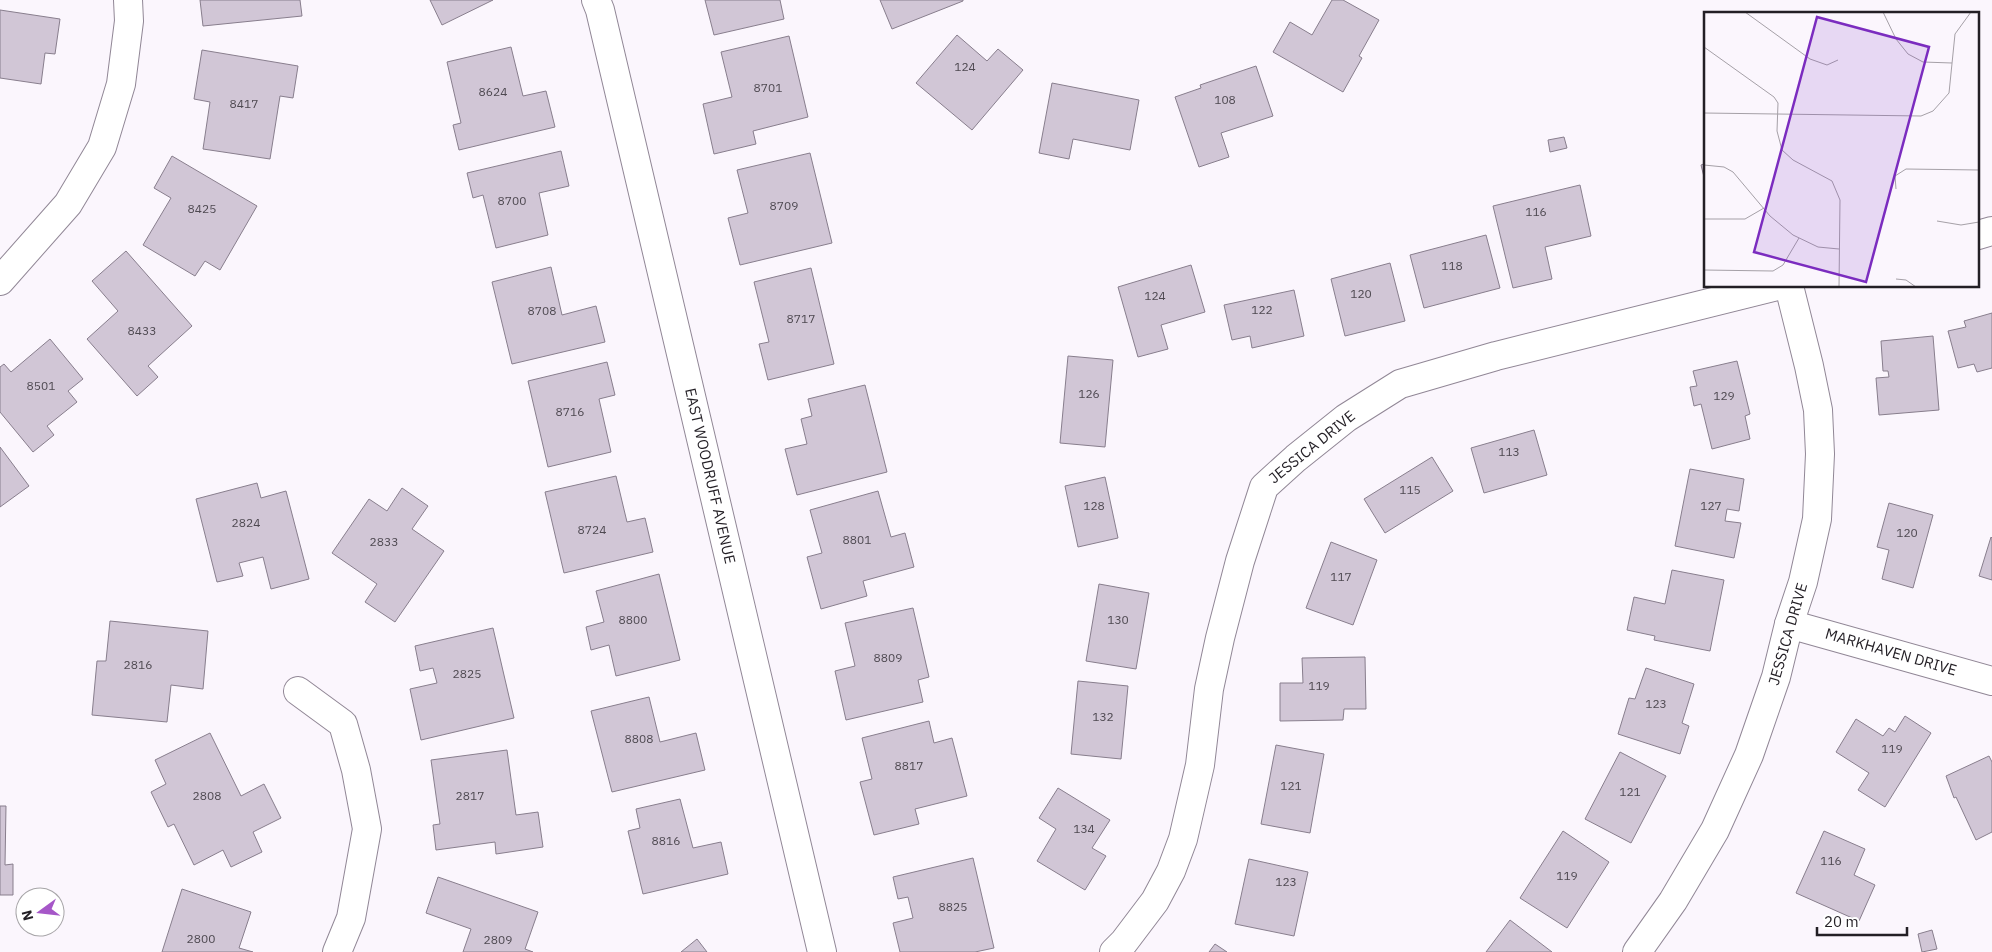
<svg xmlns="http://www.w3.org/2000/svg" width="1992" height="952" viewBox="0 0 1992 952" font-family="'IBM Plex Sans',sans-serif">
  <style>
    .building { fill: #d1c6d6; stroke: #887e8d }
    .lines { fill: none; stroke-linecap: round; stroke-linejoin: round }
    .minor-casing { stroke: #918796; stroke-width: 30 }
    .minor { stroke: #fff; stroke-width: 28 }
    .labels { text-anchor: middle; stroke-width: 4.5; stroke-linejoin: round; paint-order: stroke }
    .number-label { font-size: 12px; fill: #4e4951 }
    .street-label { font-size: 15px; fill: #231f25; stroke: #fff }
    .inset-road { fill: none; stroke: #a5a0a7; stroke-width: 1 }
    .view { fill: #7b2cbf; fill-opacity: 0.15; stroke: #7b2cbf; stroke-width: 2.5 }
    .inset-edge { fill: none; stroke: #231f25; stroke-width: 2.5 }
  </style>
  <rect width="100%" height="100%" fill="#fbf6fd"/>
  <!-- building -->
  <g class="building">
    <polygon points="200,0 300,0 302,16 203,26"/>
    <polygon points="430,0 493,0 442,25"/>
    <polygon points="705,0 780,0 784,19 714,35"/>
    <polygon points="880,0 963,0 963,1 892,29"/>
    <polygon points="1332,0 1343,0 1379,20 1359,56 1362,58 1343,92 1273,52 1290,22 1312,35"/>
    <polygon points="0,10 60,19 55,54 45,53 41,84 0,78"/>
    <polygon points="957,35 987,61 998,49 1023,70 972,130 916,83"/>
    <polygon points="789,36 808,117 753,131 756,144 714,154 703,104 732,97 721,52"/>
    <polygon points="511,47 523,96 546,91 555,127 459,150 453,125 461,123 447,62"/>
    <polygon points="202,50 298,66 293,98 280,96 270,159 203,149 210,102 194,99"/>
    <polygon points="1256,66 1273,116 1221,133 1229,157 1199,167 1175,97 1201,88 1200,85"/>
    <polygon points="1052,83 1139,100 1130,150 1073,139 1069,159 1039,153"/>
    <polygon points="1564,137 1567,148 1550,152 1548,140"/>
    <polygon points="561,151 569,186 539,193 548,235 496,248 483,195 473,198 467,173"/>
    <polygon points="810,153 832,243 740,265 728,218 748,213 737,170"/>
    <polygon points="172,156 257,206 220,270 205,261 195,276 143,245 171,198 154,188"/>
    <polygon points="1706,163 1706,185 1701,165"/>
    <polygon points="1580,185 1591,236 1545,247 1552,279 1513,288 1493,206"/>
    <polygon points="1486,235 1500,288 1424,308 1410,255"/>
    <polygon points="126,251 192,326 148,366 158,377 137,396 87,339 118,311 92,281"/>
    <polygon points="1390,263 1405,321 1345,336 1331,279"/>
    <polygon points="1191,265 1205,312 1161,325 1168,349 1138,357 1118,287"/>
    <polygon points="551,267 562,315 596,306 605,342 512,364 492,282"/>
    <polygon points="811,268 834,364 768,380 759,344 769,342 754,282"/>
    <polygon points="1294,290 1304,336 1252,348 1250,336 1232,340 1224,305"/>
    <polygon points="1992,313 1992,368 1977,372 1974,364 1958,368 1948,331 1966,327 1964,321"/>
    <polygon points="1933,336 1939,410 1879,415 1876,378 1889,377 1888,371 1883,371 1881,341"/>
    <polygon points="50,339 83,379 68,391 77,402 47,426 54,435 33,452 0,412 0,367 4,364 11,372"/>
    <polygon points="1068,356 1113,360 1105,447 1060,443"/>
    <polygon points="1737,361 1750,414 1745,416 1750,439 1712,449 1701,404 1694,406 1690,387 1697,386 1693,371"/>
    <polygon points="607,362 615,395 599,399 611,452 548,467 528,381"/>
    <polygon points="865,385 887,472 797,495 785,449 807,444 801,419 812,416 808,399"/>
    <polygon points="1534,430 1547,475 1484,493 1471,448"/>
    <polygon points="0,447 29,486 0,507"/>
    <polygon points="1432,457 1453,491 1385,533 1364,499"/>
    <polygon points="1690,469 1744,479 1739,511 1727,509 1725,521 1741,523 1734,558 1675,546"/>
    <polygon points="616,476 627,522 645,518 653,552 564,573 545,492"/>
    <polygon points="1105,477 1118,538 1078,547 1065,486"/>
    <polygon points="257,483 261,498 286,491 309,579 271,589 263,557 239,563 243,576 217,582 196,499"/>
    <polygon points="402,488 428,506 412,529 444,551 395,622 365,602 377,584 332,553 369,499 387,511"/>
    <polygon points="878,491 891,537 905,533 914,567 863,581 867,596 821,609 807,557 822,553 810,510"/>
    <polygon points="1889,503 1933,515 1913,588 1882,579 1889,550 1877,547"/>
    <polygon points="1991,537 1992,538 1992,580 1979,576"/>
    <polygon points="1331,542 1377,560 1353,625 1306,608"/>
    <polygon points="1672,570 1724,580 1710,651 1654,640 1655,636 1627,630 1634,597 1665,604"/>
    <polygon points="659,574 680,660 616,676 609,645 591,650 586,627 604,622 596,591"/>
    <polygon points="1099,584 1149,593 1136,669 1086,661"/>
    <polygon points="913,608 929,677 918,680 923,702 846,720 835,671 855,666 845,623"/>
    <polygon points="110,621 208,631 203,689 171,685 167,722 92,715 97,661 106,661"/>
    <polygon points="493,628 514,718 421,740 410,689 437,683 433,668 420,671 415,646"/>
    <polygon points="1365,657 1366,709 1344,709 1343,720 1280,721 1280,683 1303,683 1302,658"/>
    <polygon points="1646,668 1694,684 1682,723 1689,726 1680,754 1618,734 1629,698 1635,699"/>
    <polygon points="1078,681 1128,686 1121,759 1071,754"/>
    <polygon points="649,697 660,742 696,733 705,770 612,792 591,711"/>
    <polygon points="1905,716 1931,733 1885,807 1858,790 1869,773 1836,752 1856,719 1883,736 1889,728 1895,732"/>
    <polygon points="929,721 934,743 952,738 967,796 915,809 919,824 874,835 860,782 872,779 862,738"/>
    <polygon points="210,733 241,796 264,784 281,818 253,832 262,852 231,867 223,850 194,865 174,824 168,827 151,792 166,784 155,760"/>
    <polygon points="1276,745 1324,754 1310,833 1261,824"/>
    <polygon points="507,750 516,815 538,812 543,847 496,854 495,842 436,850 433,825 440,824 431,760"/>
    <polygon points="1620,752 1666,776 1631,843 1585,819"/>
    <polygon points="1989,756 1992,762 1992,832 1976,840 1956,797 1954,798 1946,776"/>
    <polygon points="1058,788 1110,820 1092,848 1106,856 1085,890 1037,861 1056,829 1039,818"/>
    <polygon points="680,799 693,848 721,842 728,874 643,894 628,831 640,828 636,809"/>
    <polygon points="0,806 6,806 5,865 13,864 13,895 0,895"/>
    <polygon points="1563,831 1609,862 1567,928 1520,898"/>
    <polygon points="1824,831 1865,849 1854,875 1875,885 1859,921 1796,893"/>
    <polygon points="973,858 994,948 975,952 900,952 893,923 913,918 908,897 898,899 893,877"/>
    <polygon points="1249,859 1308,872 1294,936 1235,924"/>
    <polygon points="438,877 538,912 525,949 533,952 463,952 471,929 426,913"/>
    <polygon points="182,889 251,912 239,948 253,952 162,952"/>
    <polygon points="1510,920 1552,952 1486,952"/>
    <polygon points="1932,930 1937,949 1922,952 1918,934"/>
    <polygon points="697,939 707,952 681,952"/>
    <polygon points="1215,944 1227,952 1209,952"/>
  </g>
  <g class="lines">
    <!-- minor casing -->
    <g class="minor-casing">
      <g id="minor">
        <polyline points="596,0 600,10 822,952"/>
        <polyline points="1978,235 1992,231"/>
        <polyline points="0,281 68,204 102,147 121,84 129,21 128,0"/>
        <polyline points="1789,624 1992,681"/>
        <polyline points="298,691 343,724 356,770 367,829 351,918 337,952"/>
        <polyline points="1114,952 1124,942 1155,901 1171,871 1183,839 1200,765 1209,689 1220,638 1240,561 1264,487 1296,458 1346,418 1400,384 1496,356 1777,286"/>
        <polyline points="1637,952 1673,901 1715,830 1749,755 1776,677 1789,624 1803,582 1817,519 1820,454 1818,410 1809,366 1789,286"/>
      </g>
    </g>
    <!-- minor -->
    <use href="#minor" class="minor"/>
  </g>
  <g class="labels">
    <!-- number labels -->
    <g class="number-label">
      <text x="965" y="71">124</text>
      <text x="768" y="92">8701</text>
      <text x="493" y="96">8624</text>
      <text x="1225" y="104">108</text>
      <text x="244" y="108">8417</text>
      <text x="512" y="205">8700</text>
      <text x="784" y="210">8709</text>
      <text x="202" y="213">8425</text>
      <text x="1536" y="216">116</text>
      <text x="1452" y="270">118</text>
      <text x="1361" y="298">120</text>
      <text x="1155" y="300">124</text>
      <text x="1262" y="314">122</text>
      <text x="542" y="315">8708</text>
      <text x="801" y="323">8717</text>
      <text x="142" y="335">8433</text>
      <text x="41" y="390">8501</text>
      <text x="1089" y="398">126</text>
      <text x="1724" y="400">129</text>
      <text x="570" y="416">8716</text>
      <text x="1509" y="456">113</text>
      <text x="1410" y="494">115</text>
      <text x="1094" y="510">128</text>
      <text x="1711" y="510">127</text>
      <text x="246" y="527">2824</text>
      <text x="592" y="534">8724</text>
      <text x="1907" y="537">120</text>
      <text x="857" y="544">8801</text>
      <text x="384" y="546">2833</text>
      <text x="1341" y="581">117</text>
      <text x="633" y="624">8800</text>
      <text x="1118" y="624">130</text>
      <text x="888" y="662">8809</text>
      <text x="138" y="669">2816</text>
      <text x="467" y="678">2825</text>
      <text x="1319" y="690">119</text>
      <text x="1656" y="708">123</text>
      <text x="1103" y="721">132</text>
      <text x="639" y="743">8808</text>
      <text x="1892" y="753">119</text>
      <text x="909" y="770">8817</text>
      <text x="1291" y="790">121</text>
      <text x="1630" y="796">121</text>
      <text x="207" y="800">2808</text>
      <text x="470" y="800">2817</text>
      <text x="1084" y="833">134</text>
      <text x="666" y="845">8816</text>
      <text x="1831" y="865">116</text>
      <text x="1567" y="880">119</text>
      <text x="1286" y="886">123</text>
      <text x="953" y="911">8825</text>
      <text x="201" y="943">2800</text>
      <text x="498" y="944">2809</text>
    </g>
    <!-- street labels -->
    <g class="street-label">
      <text transform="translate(1312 447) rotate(-39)" y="5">JESSICA DRIVE</text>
      <text transform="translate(710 476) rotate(77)" y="5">EAST WOODRUFF AVENUE</text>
      <text transform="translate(1788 634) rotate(-74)" y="5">JESSICA DRIVE</text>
      <text transform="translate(1891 652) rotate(16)" y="5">MARKHAVEN DRIVE</text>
    </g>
  </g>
  <!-- overview -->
  <g transform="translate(1704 12)">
    <rect width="275" height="275" fill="#fbf6fd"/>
    <path class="inset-road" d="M41,0L106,47L123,53L134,48M179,0L192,27L204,42L219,50L248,51M0,35L70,85L74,91L73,119L78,138L89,148L128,169L136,188L135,275M0,101L217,104L229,99L245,81L251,22L267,0M0,153L20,155L29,160L66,204L89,223L114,235L135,237M192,177L191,164L202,157L275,158M0,207H41L60,196M233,209L257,213L275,210M0,258L69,259L79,253L95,226M192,267L202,268L212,275"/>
    <path class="view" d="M113,5L225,35L162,270L50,240Z"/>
    <rect width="275" height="275" class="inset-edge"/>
  </g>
  <!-- north arrow -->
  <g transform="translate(40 912) rotate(255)"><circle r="24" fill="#ffffff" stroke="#a7a5a8"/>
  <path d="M0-4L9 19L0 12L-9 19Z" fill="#a657c8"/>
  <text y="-8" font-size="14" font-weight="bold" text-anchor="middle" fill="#231f25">N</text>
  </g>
  <!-- scale -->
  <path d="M1817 927v8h90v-8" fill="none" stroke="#231f25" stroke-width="2.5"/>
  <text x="1824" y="927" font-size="15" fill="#231f25" stroke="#ffffff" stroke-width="4" paint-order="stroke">20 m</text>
</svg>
